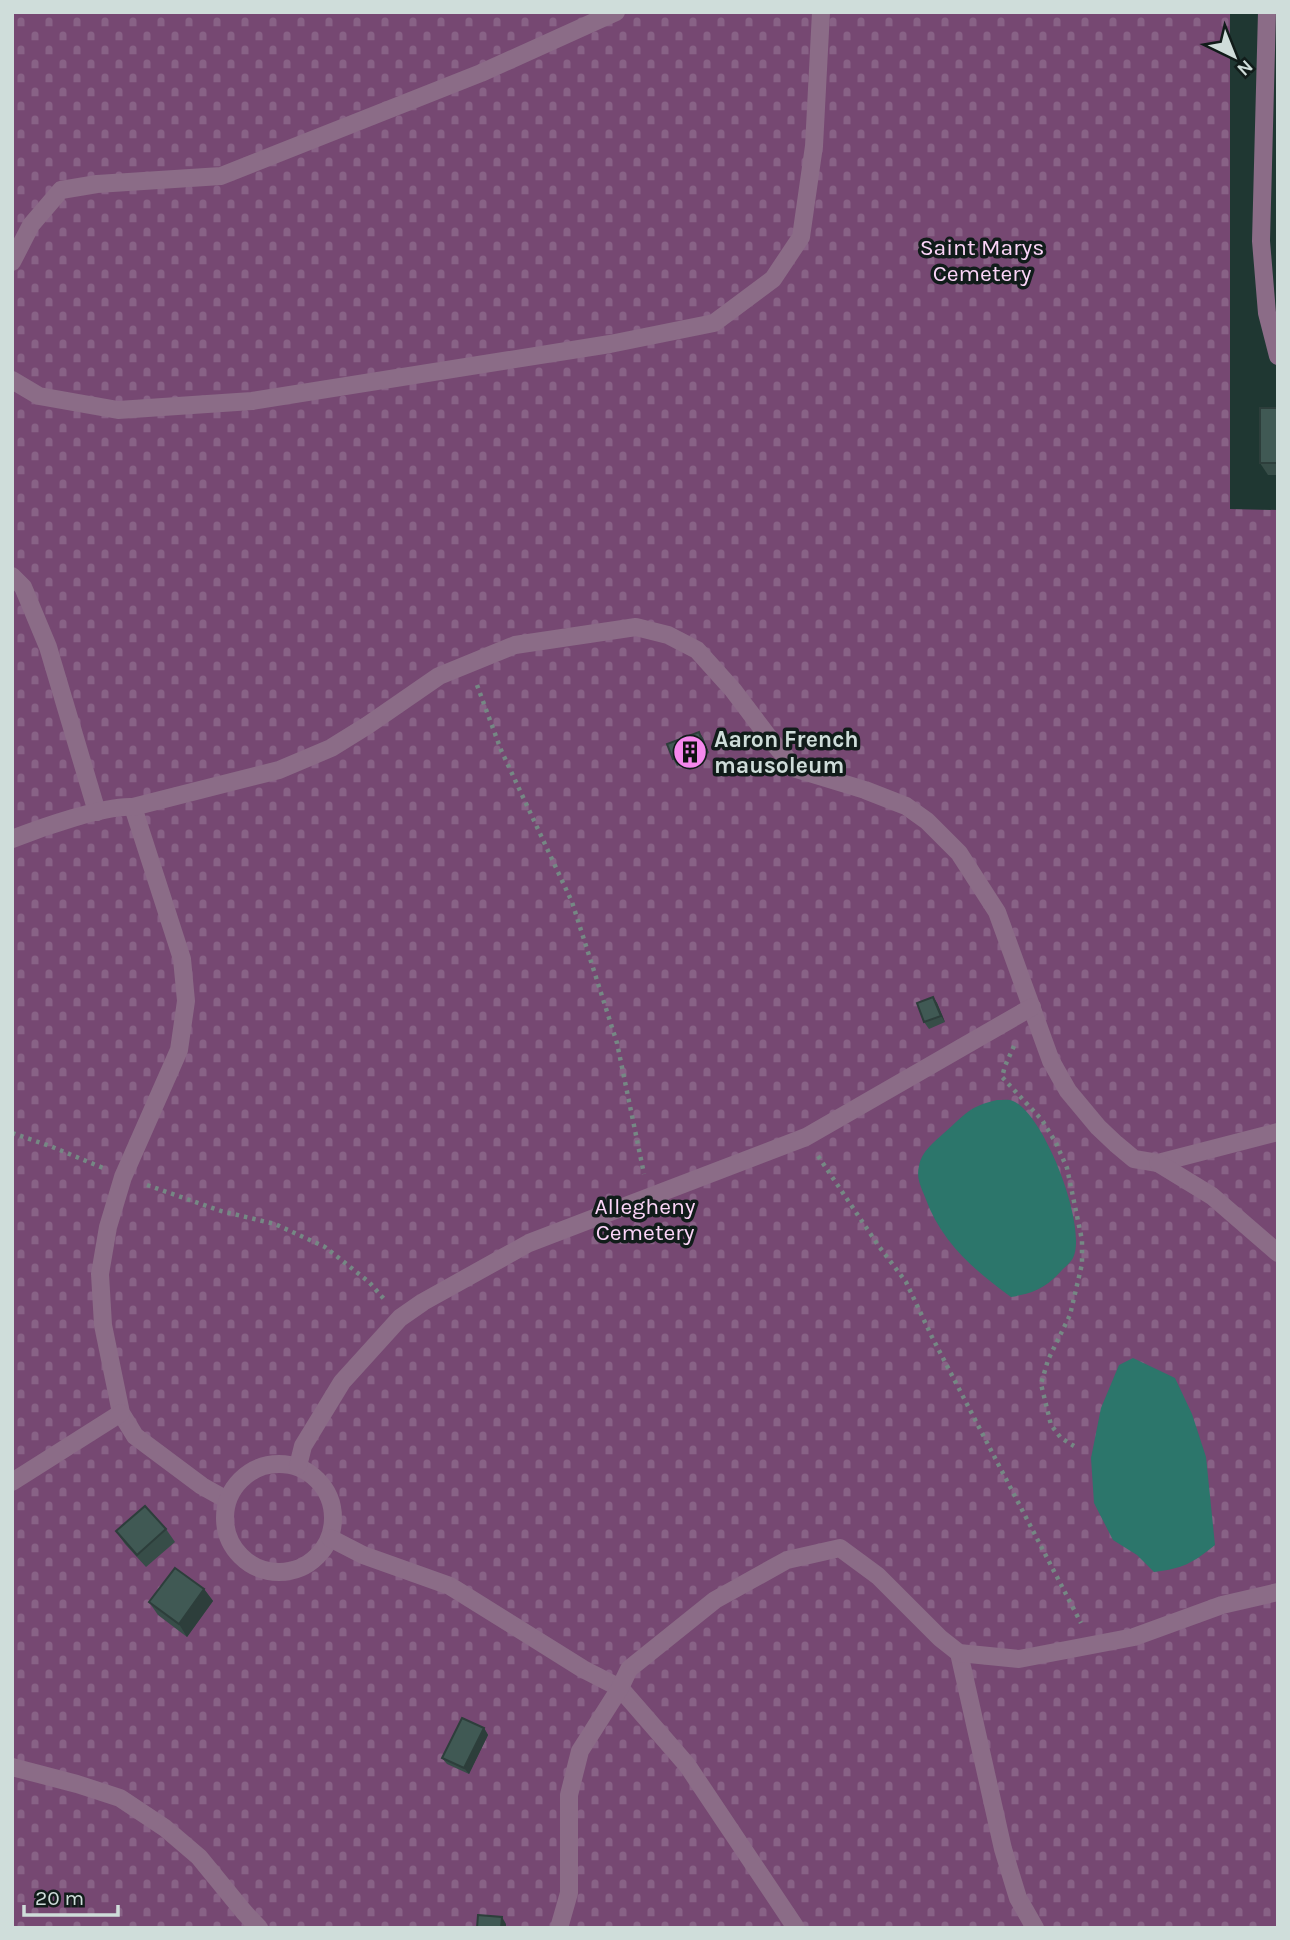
<svg xmlns="http://www.w3.org/2000/svg" width="1290" height="1940" viewBox="0 0 1290 1940" font-family="Karla,sans-serif">
  <style>
    .cemetery { fill: url(#cemetery-stones) }
    .water { fill: #2c766b }
    .lines { fill: none; stroke-linecap: round; stroke-linejoin: round }
    .path { stroke: #758884; stroke-width: 4.5; stroke-dasharray: 3.5 5; stroke-linecap: butt }
    .minor { stroke: #8b6c87; stroke-width: 18 }
    .wall { fill: #374d48 }
    .shaded-wall { fill: #2d3e3b }
    .building { fill: #405954; stroke: #2d3e3b; stroke-width: 2 }
    .labels { text-anchor: middle; stroke-width: 7; stroke-linejoin: round; paint-order: stroke }
    .park-label { font-size: 23px; fill: #fcd5f8; stroke: #111c1a }
    .poi-label { font-size: 23px; font-weight: bold; fill: #cfddda; stroke: #111c1a; text-anchor: start }
  </style>
  <defs>
    <pattern id="cemetery-stones" width="16" height="16" patternUnits="userSpaceOnUse" patternTransform="scale(1.75)"><rect width="16" height="16" fill="#764872"/><path d="M2 7V4a2 2 0 0 1 4 0v3zM10 15v-3a2 2 0 0 1 4 0v3z" fill="#886286"/></pattern>
  </defs>
  <rect width="100%" height="100%" fill="#1f3732"/>
  <!-- cemetery -->
  <polygon class="cemetery" points="12,12 1230,12 1230,509 1278,510 1278,1928 12,1928"/>
  <!-- water -->
  <g class="water">
    <path d="M997,1100C1002,1100 1009,1099 1013,1101C1045,1115 1088,1228 1073,1258C1071,1262 1065,1267 1062,1270C1046,1288 1034,1293 1011,1297C974,1270 941,1242 925,1197C921,1187 916,1178 919,1166C921,1152 934,1142 944,1133C965,1115 969,1106 997,1100Z"/>
    <path d="M1133,1358L1175,1378L1192,1414L1206,1457L1215,1545C1191,1564 1184,1568 1154,1572L1137,1555L1113,1540L1094,1503L1091,1458L1101,1408L1119,1365Z"/>
  </g>
  <g class="lines">
    <!-- path -->
    <g class="path">
      <polyline points="477,685 501,750 572,902 617,1043 644,1174"/>
      <polyline points="1014,1046 1005,1066 1002,1077 1042,1120 1056,1143 1067,1168 1082,1240 1082,1264 1070,1315 1048,1360 1041,1384 1051,1425 1061,1438 1074,1446"/>
      <polyline points="12,1133 50,1146 103,1168"/>
      <polyline points="818,1156 878,1245 906,1282 932,1337 1081,1623"/>
      <polyline points="147,1185 221,1211 275,1224 325,1247 369,1282 384,1299"/>
    </g>
    <!-- minor -->
    <g class="minor">
      <polyline points="1267,12 1261,241 1267,313 1278,356"/>
      <polyline points="12,262 31,225 61,190 97,184 221,176 481,73 616,12"/>
      <polyline points="12,380 39,396 118,410 252,401 610,344 714,323 773,279 801,237 814,146 821,12"/>
      <polyline points="12,576 23,587 48,647 97,812"/>
      <polyline points="133,807 182,959 186,1001 179,1050 123,1177 108,1227 100,1274 103,1325 121,1413 135,1436 202,1486 227,1500"/>
      <path d="M12,839C40,828 105,805 133,807L279,770L331,748L368,725L439,676L515,645L636,627L668,635L697,650L733,690L770,739L796,769L865,790L906,806L927,821L959,853L997,912L1051,1061L1068,1091L1098,1127L1116,1144L1134,1159L1158,1163L1278,1132"/>
      <polyline points="1158,1163 1212,1196 1278,1253"/>
      <circle cx="279" cy="1518" r="54"/>
      <polyline points="298,1466 303,1446 342,1382 400,1318 423,1302 529,1243 806,1137 1032,1007"/>
      <polyline points="12,1482 121,1413"/>
      <polyline points="330,1538 363,1555 450,1586 583,1669 620,1688 687,1765 796,1928"/>
      <polyline points="959,1653 1003,1849 1018,1898 1035,1928"/>
      <polyline points="12,1767 77,1784 120,1798 165,1828 199,1857 244,1912 259,1928"/>
      <polyline points="559,1928 569,1893 569,1795 580,1751 620,1688 629,1669 715,1600 787,1560 840,1548 878,1576 940,1638 959,1653 1019,1659 1134,1637 1222,1605 1278,1592"/>
    </g>
  </g>
  <!-- wall -->
  <g class="wall">
    <polygon points="1278,408 1278,475 1268,475 1260,463"/>
    <polygon points="699,732 703,738 709,753 677,766 673,759"/>
    <polygon points="933,997 937,1003 945,1022 929,1029 924,1022"/>
    <polygon points="166,1529 175,1542 146,1567 125,1544 116,1531"/>
    <polygon points="204,1589 213,1601 187,1637 158,1615 149,1602"/>
    <polygon points="484,1728 488,1735 469,1774 447,1764 442,1758"/>
  </g>
  <!-- shaded-wall -->
  <g class="shaded-wall">
    <polygon points="699,732 703,738 709,753 704,747"/>
    <polygon points="933,997 937,1003 945,1022 941,1016"/>
    <polygon points="204,1589 213,1601 187,1637 179,1624"/>
    <polygon points="484,1728 488,1735 469,1774 464,1768"/>
    <polygon points="502,1917 506,1924 506,1928 501,1928"/>
  </g>
  <!-- building -->
  <g class="building">
    <rect x="1260" y="408" width="18" height="55"/>
    <polygon points="699,732 704,747 673,759 667,744"/>
    <polygon points="933,997 941,1016 924,1022 917,1003"/>
    <polygon points="145,1506 166,1529 137,1555 116,1531"/>
    <polygon points="175,1568 204,1589 179,1624 149,1602"/>
    <polygon points="462,1718 484,1728 464,1768 442,1758"/>
    <polygon points="478,1915 502,1917 501,1928 477,1928"/>
  </g>
  <!-- icons -->
  <defs>
    <g id="building-disc" transform="scale(1.75)"><circle r="9.5" fill="#f688ed" stroke="#111c1a"/><path d="M-4-6H4V6H1V3H-1V6H-4ZM-2.5-4.3h1.7v1.8h-1.7ZM.8-4.3h1.7v1.8H.8ZM-2.5-1h1.7V.8h-1.7ZM.8-1h1.7V.8H.8Z" fill="#111"/></g>
  </defs>
  <g fill-rule="evenodd">
    <use href="#building-disc" x="690" y="752"/>
  </g>
  <g class="labels">
    <!-- park labels -->
    <g class="park-label">
      <text x="982" y="255">Saint Marys<tspan x="982" dy="26">Cemetery</tspan></text>
      <text x="645" y="1214">Allegheny<tspan x="645" dy="26">Cemetery</tspan></text>
    </g>
    <!-- poi labels -->
    <g class="poi-label">
      <text x="714" y="747">Aaron French<tspan x="714" dy="26">mausoleum</tspan></text>
    </g>
  </g>
  <!-- border -->
  <rect width="1290" height="1940" fill="none" stroke="#cfddda" stroke-width="28"/>
  <!-- north arrow -->
  <g transform="translate(1234 56) rotate(137)" stroke="#111c1a" stroke-width="5" paint-order="stroke">
  <path d="M0-5L12 26L0 18L-12 26Z" fill="#cfddda"/>
  <text y="-10" font-size="19" font-weight="bold" text-anchor="middle" fill="#cfddda">N</text>
  </g>
  <!-- scale -->
  <path d="M24 1905v10h94v-10" fill="none" stroke="#cfddda" stroke-width="3.5"/>
  <text x="35" y="1905" font-size="21" fill="#cfddda" stroke="#111c1a" stroke-width="5" paint-order="stroke">20 m</text>
</svg>
